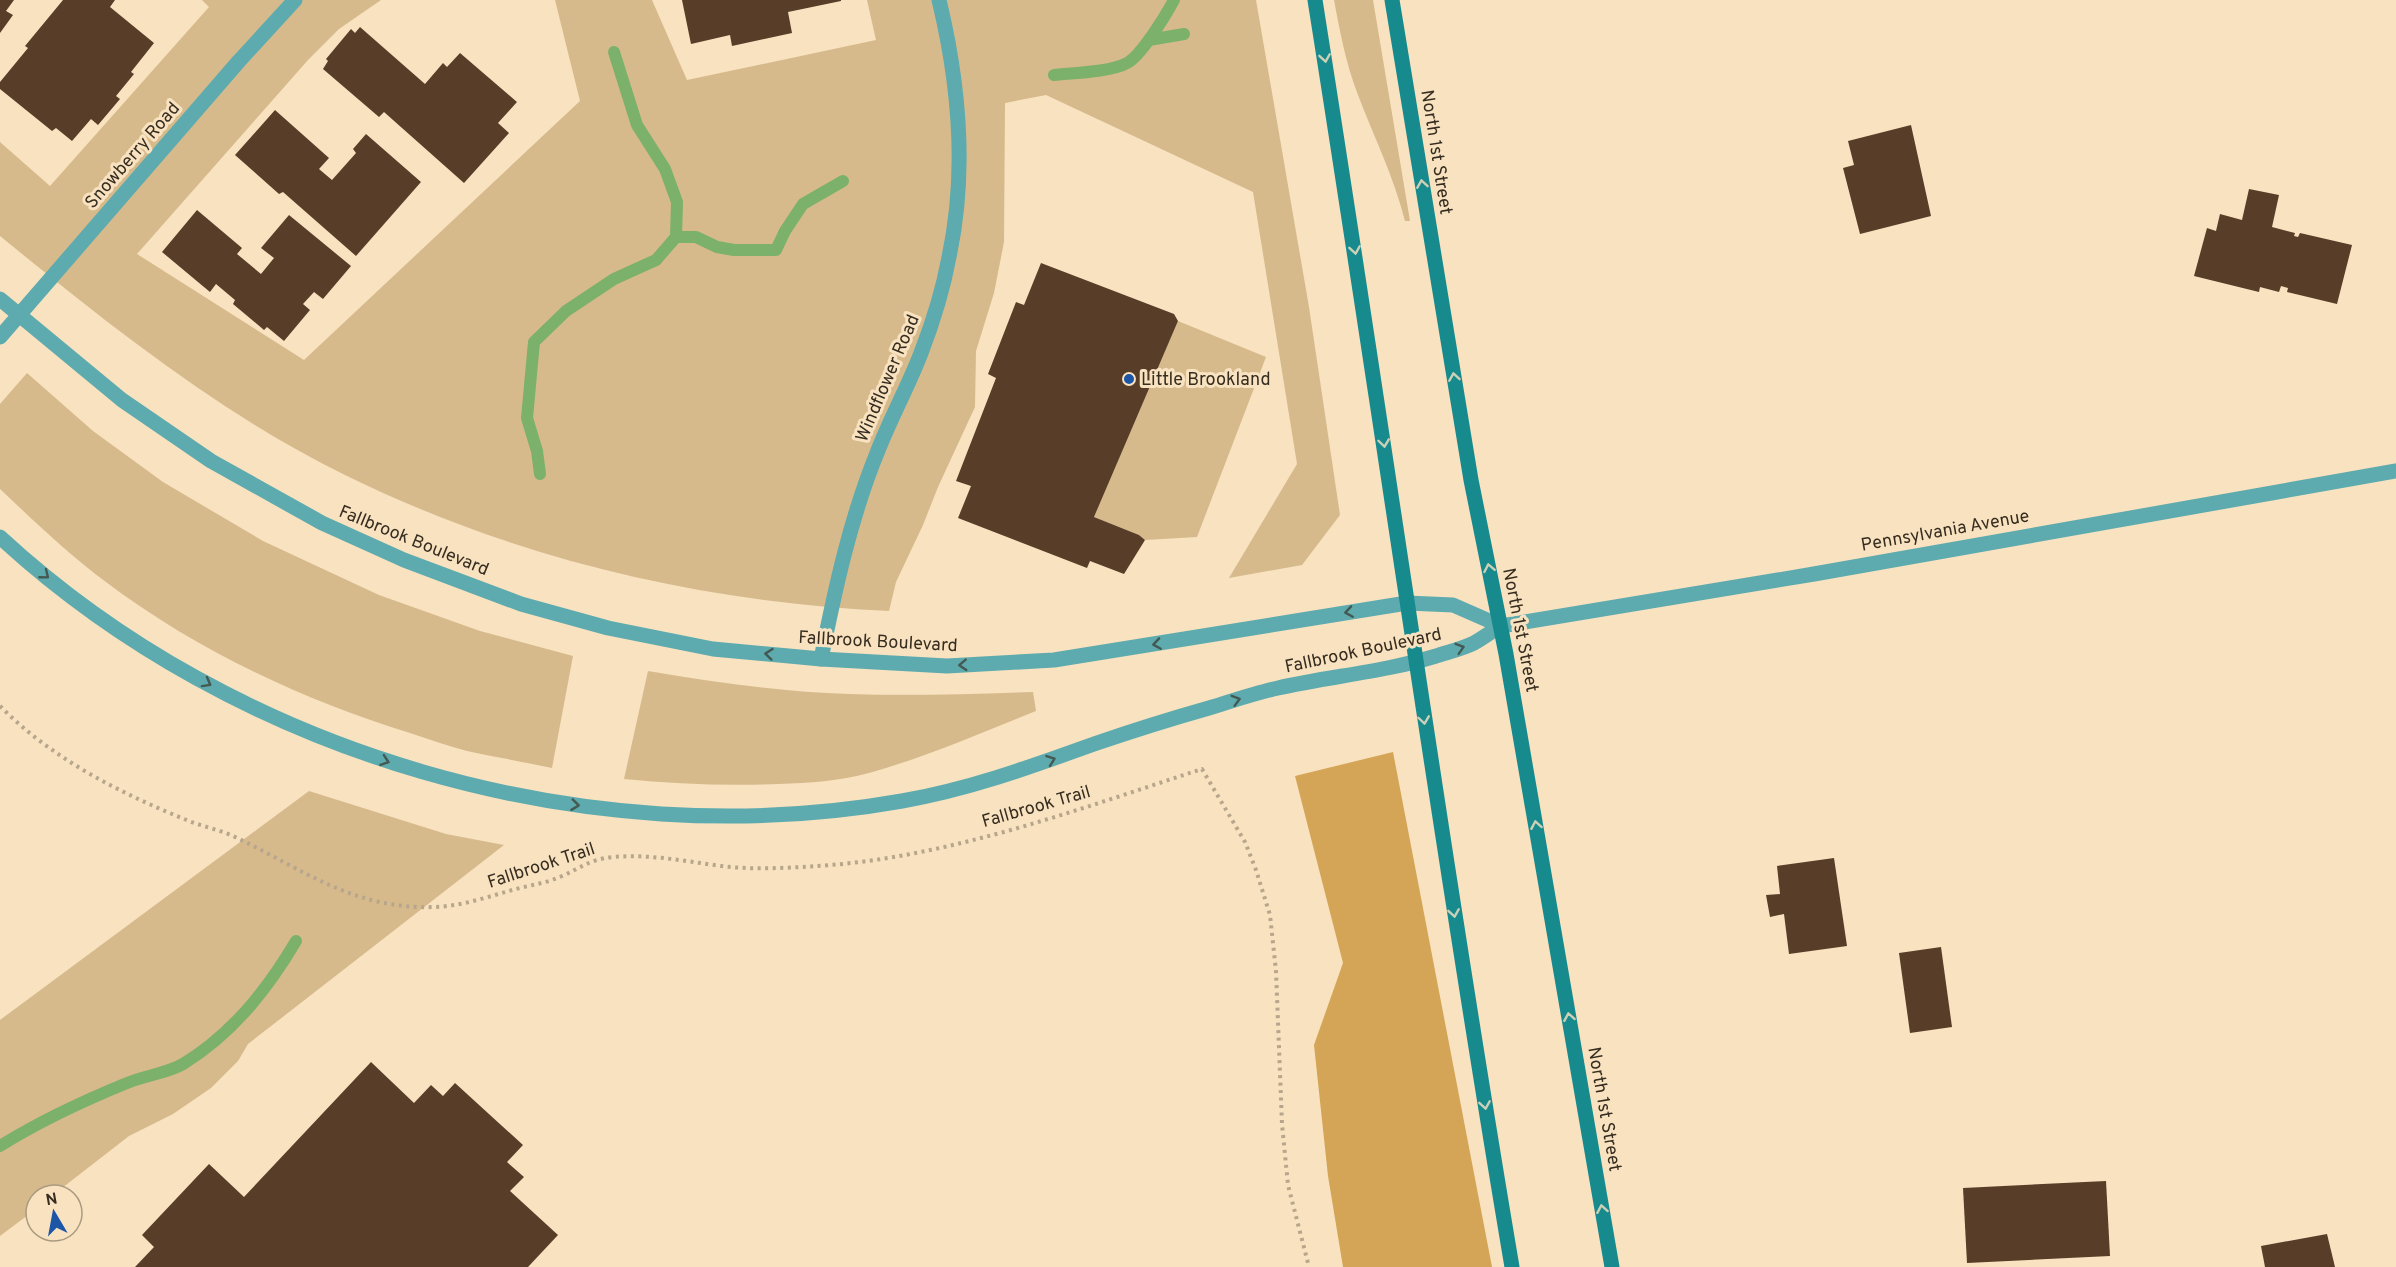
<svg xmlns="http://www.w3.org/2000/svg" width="2396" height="1267" viewBox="0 0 2396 1267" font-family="Overpass,sans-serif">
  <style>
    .green { fill: #d7ba8c }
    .forest { fill: #d4a556 }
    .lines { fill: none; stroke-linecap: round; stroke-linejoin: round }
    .stream { stroke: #7cb16b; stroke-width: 12 }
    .building { fill: #583d28 }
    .path { stroke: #b7a68b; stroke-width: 4; stroke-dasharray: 3 4.5; stroke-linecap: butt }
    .service { stroke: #5dabae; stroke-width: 15 }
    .minor { stroke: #5dabae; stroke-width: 15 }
    .tertiary { stroke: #5dabae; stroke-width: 15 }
    .secondary { stroke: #178a8e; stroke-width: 15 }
    .oneway { stroke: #cbd0b6 }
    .oneway2 { stroke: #445952 }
    .poi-dot { fill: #1d55a7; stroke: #f8e2c0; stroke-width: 2 }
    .labels { text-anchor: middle; stroke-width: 6; stroke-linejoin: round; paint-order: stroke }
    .street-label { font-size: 18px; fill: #362d20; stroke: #f8e2c0 }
    .poi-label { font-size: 18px; fill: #362d20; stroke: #f8e2c0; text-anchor: start }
  </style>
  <rect width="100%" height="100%" fill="#f8e2c0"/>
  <!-- green -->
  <g class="green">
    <path d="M202,0H381L339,29L308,60L137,254L304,360L580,101L555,0H652L687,80L876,40L867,0H1256L1309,307L1340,515L1302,565L1229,578L1297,464L1253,192L1046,95L1005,103L1004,242L994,293L976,351L975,407L938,487L923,525L896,582L889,611C700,602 516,559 345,475C219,413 108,324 0,236V142L50,186L209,7Z"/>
    <path d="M1334,0H1373L1410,221H1405C1394,177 1374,137 1358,95C1346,64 1340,32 1334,0Z"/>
    <polygon points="1178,321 1266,357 1197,537 1145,540 1139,535 1094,517"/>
    <path d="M27,373L93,431L163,482L263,541L379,595L480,631L573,656L552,768C524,762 495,757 467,751C448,746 429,739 410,733C303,700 196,650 106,582C68,554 34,521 0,489V404Z"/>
    <path d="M648,671C714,682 782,692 849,694C910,696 971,694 1033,692L1036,711C981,733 926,757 869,773C839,781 809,783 779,784C727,786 675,784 624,779Z"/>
    <polygon points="309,791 446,834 504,845 248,1044 238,1061 211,1088 173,1114 129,1136 53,1195 36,1195 36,1209 0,1236 0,1020"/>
  </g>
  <!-- forest -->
  <polygon class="forest" points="1393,752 1492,1267 1343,1267 1328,1176 1314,1045 1343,963 1295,776"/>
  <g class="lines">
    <!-- stream -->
    <g class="stream">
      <polyline points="1149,40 1184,34"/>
      <polyline points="614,52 637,125 665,169 677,202 676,237"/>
      <path d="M1054,75C1073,73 1111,72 1127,63C1141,56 1166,15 1174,0"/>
      <polyline points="540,474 537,451 527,418 534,342 566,311 614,279 656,260 676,237 696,237 717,247 734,250 776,250 785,231 803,204 843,181"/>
      <path d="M0,1146C40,1121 83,1101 127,1083C143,1076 168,1073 183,1064C232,1034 267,990 296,941"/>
    </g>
  </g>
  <!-- building -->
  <g class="building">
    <polygon points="0,0 14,0 6,11 13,15 0,33"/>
    <polygon points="63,0 115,0 110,7 154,43 131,72 134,74 116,96 120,99 98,125 91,119 72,141 56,128 52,131 0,89 0,82 28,48 25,46"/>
    <polygon points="682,0 841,0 841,1 788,12 792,33 732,46 730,35 691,44"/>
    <polygon points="360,27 425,84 443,63 447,67 460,53 517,102 498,123 509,133 464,183 384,112 379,117 323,69 328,61 326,59 351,29 355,33"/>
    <polygon points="275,110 329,158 319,169 332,180 356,153 353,149 366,134 421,182 356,256 283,192 279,194 235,155"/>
    <polygon points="1911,125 1931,216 1860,234 1843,168 1854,165 1848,141"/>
    <polygon points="2249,189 2279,195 2272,227 2295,233 2294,236 2298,237 2300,233 2352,245 2337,304 2287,292 2288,288 2281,286 2279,292 2260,287 2259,292 2194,276 2207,228 2216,231 2220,214 2242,220"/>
    <polygon points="197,210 242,248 237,254 261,274 274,258 261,248 289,215 351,266 323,299 314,292 303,304 310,310 284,341 267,327 264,330 233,304 235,300 216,284 210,292 162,252"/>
    <polygon points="1041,263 1174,314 1178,321 1094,517 1139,535 1145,540 1124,574 1090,561 1087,568 958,518 971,486 956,481 996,378 988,374 1016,302 1024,305"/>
    <polygon points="1834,858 1847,946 1789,954 1784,914 1770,917 1766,895 1780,894 1777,866"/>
    <polygon points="1941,947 1952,1027 1910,1033 1899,953"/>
    <polygon points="371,1062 414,1103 431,1085 443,1096 455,1083 523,1145 507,1162 524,1177 510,1191 558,1235 528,1267 135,1267 154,1247 142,1235 209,1164 244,1197"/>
    <polygon points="2106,1181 2110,1256 1967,1263 1963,1188"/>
    <polygon points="2327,1234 2335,1267 2265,1267 2261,1246"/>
  </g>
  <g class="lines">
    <!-- path -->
    <path class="path" d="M0,706C51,758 118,792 184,819C200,826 217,829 233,836C303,869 353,910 435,907C463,906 490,896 516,889C531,885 546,883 560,877C579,869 590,859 613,857C651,854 684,861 721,866C753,870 786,868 817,866C948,858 1079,809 1202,769L1245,842L1256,870L1270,915L1276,971L1282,1124L1288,1185L1309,1267"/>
    <!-- service -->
    <g class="service">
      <polyline points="0,337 239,61 295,0"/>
      <path d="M821,659C835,590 850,519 877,453C890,419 908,387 921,353C933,322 943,290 949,257C967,173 959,83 939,0"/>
    </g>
    <!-- minor -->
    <polyline class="minor" points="1501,626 1814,574 2396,471"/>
    <!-- tertiary -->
    <g class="tertiary">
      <polyline points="0,299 122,400 211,461 322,523 404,560 521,604 608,628 713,649 821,659 947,666 1054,660 1407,603 1453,605 1501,626"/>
      <path d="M0,537C235,754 587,857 902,801C970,789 1030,767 1094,744C1132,731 1170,719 1209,708C1232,701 1255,693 1278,688C1331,676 1384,672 1436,656C1448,652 1462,649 1474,643C1483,638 1492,631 1501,626"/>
    </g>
    <!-- secondary -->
    <g class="secondary">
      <path d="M1315,0C1382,422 1441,846 1512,1267"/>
      <polyline points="1392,0 1471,480 1506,654 1612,1267"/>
    </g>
  </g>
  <!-- one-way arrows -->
  <defs><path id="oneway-chevron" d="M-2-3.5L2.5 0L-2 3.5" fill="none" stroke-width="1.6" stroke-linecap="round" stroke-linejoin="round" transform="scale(1.5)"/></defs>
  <g class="oneway">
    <use href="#oneway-chevron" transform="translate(1325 58) rotate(81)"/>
    <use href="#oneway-chevron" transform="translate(1422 184) rotate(-99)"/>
    <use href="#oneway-chevron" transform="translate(1355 250) rotate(81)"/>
    <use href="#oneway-chevron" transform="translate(1454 377) rotate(-99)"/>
    <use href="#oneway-chevron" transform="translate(1384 443) rotate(82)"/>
    <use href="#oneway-chevron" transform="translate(1489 568) rotate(-101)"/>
    <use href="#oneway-chevron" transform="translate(1424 720) rotate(82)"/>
    <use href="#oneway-chevron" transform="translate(1536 825) rotate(-100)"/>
    <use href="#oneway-chevron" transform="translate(1454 913) rotate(81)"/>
    <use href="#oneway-chevron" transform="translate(1569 1017) rotate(-100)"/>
    <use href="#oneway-chevron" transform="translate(1485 1105) rotate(81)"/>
    <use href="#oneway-chevron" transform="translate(1602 1209) rotate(-100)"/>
  </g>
  <g class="oneway2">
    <use href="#oneway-chevron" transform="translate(45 575) rotate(39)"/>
    <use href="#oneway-chevron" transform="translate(1349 612) rotate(171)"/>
    <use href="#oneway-chevron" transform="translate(1157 644) rotate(171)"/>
    <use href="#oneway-chevron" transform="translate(1460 648) rotate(-17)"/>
    <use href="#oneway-chevron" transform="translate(769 654) rotate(-174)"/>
    <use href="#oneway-chevron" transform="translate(963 665) rotate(177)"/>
    <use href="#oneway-chevron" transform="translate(207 683) rotate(29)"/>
    <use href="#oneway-chevron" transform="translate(1236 700) rotate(-16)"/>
    <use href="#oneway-chevron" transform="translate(1051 760) rotate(-20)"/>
    <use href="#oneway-chevron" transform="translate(385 761) rotate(19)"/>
    <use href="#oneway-chevron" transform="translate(575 805) rotate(7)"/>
  </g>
  <!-- markers -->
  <circle class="poi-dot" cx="1129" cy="379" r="6"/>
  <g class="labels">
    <!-- street labels -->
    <g class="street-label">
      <text transform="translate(1437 152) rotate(81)" y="6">North 1st Street</text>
      <text transform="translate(132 155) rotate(-49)" y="6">Snowberry Road</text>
      <text transform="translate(887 378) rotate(-67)" y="6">Windflower Road</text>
      <text transform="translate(1945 530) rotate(-10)" y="6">Pennsylvania Avenue</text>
      <text transform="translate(414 540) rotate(22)" y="6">Fallbrook Boulevard</text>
      <text transform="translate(1521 630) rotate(79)" y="6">North 1st Street</text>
      <text transform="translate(878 641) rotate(3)" y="6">Fallbrook Boulevard</text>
      <text transform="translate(1363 650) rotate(-12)" y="6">Fallbrook Boulevard</text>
      <text transform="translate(1036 806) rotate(-16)" y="6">Fallbrook Trail</text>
      <text transform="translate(541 865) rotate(-18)" y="6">Fallbrook Trail</text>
      <text transform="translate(1605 1109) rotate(80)" y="6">North 1st Street</text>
    </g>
    <!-- poi labels -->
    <g class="poi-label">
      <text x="1141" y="385">Little Brookland</text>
    </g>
  </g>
  <!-- north arrow -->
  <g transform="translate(54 1213) rotate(350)"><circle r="28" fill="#f8e2c0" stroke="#aa9a80" stroke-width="1.5"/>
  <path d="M0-4.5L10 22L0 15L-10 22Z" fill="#1d55a7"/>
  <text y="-9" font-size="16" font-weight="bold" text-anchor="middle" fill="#362d20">N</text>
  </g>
</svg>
